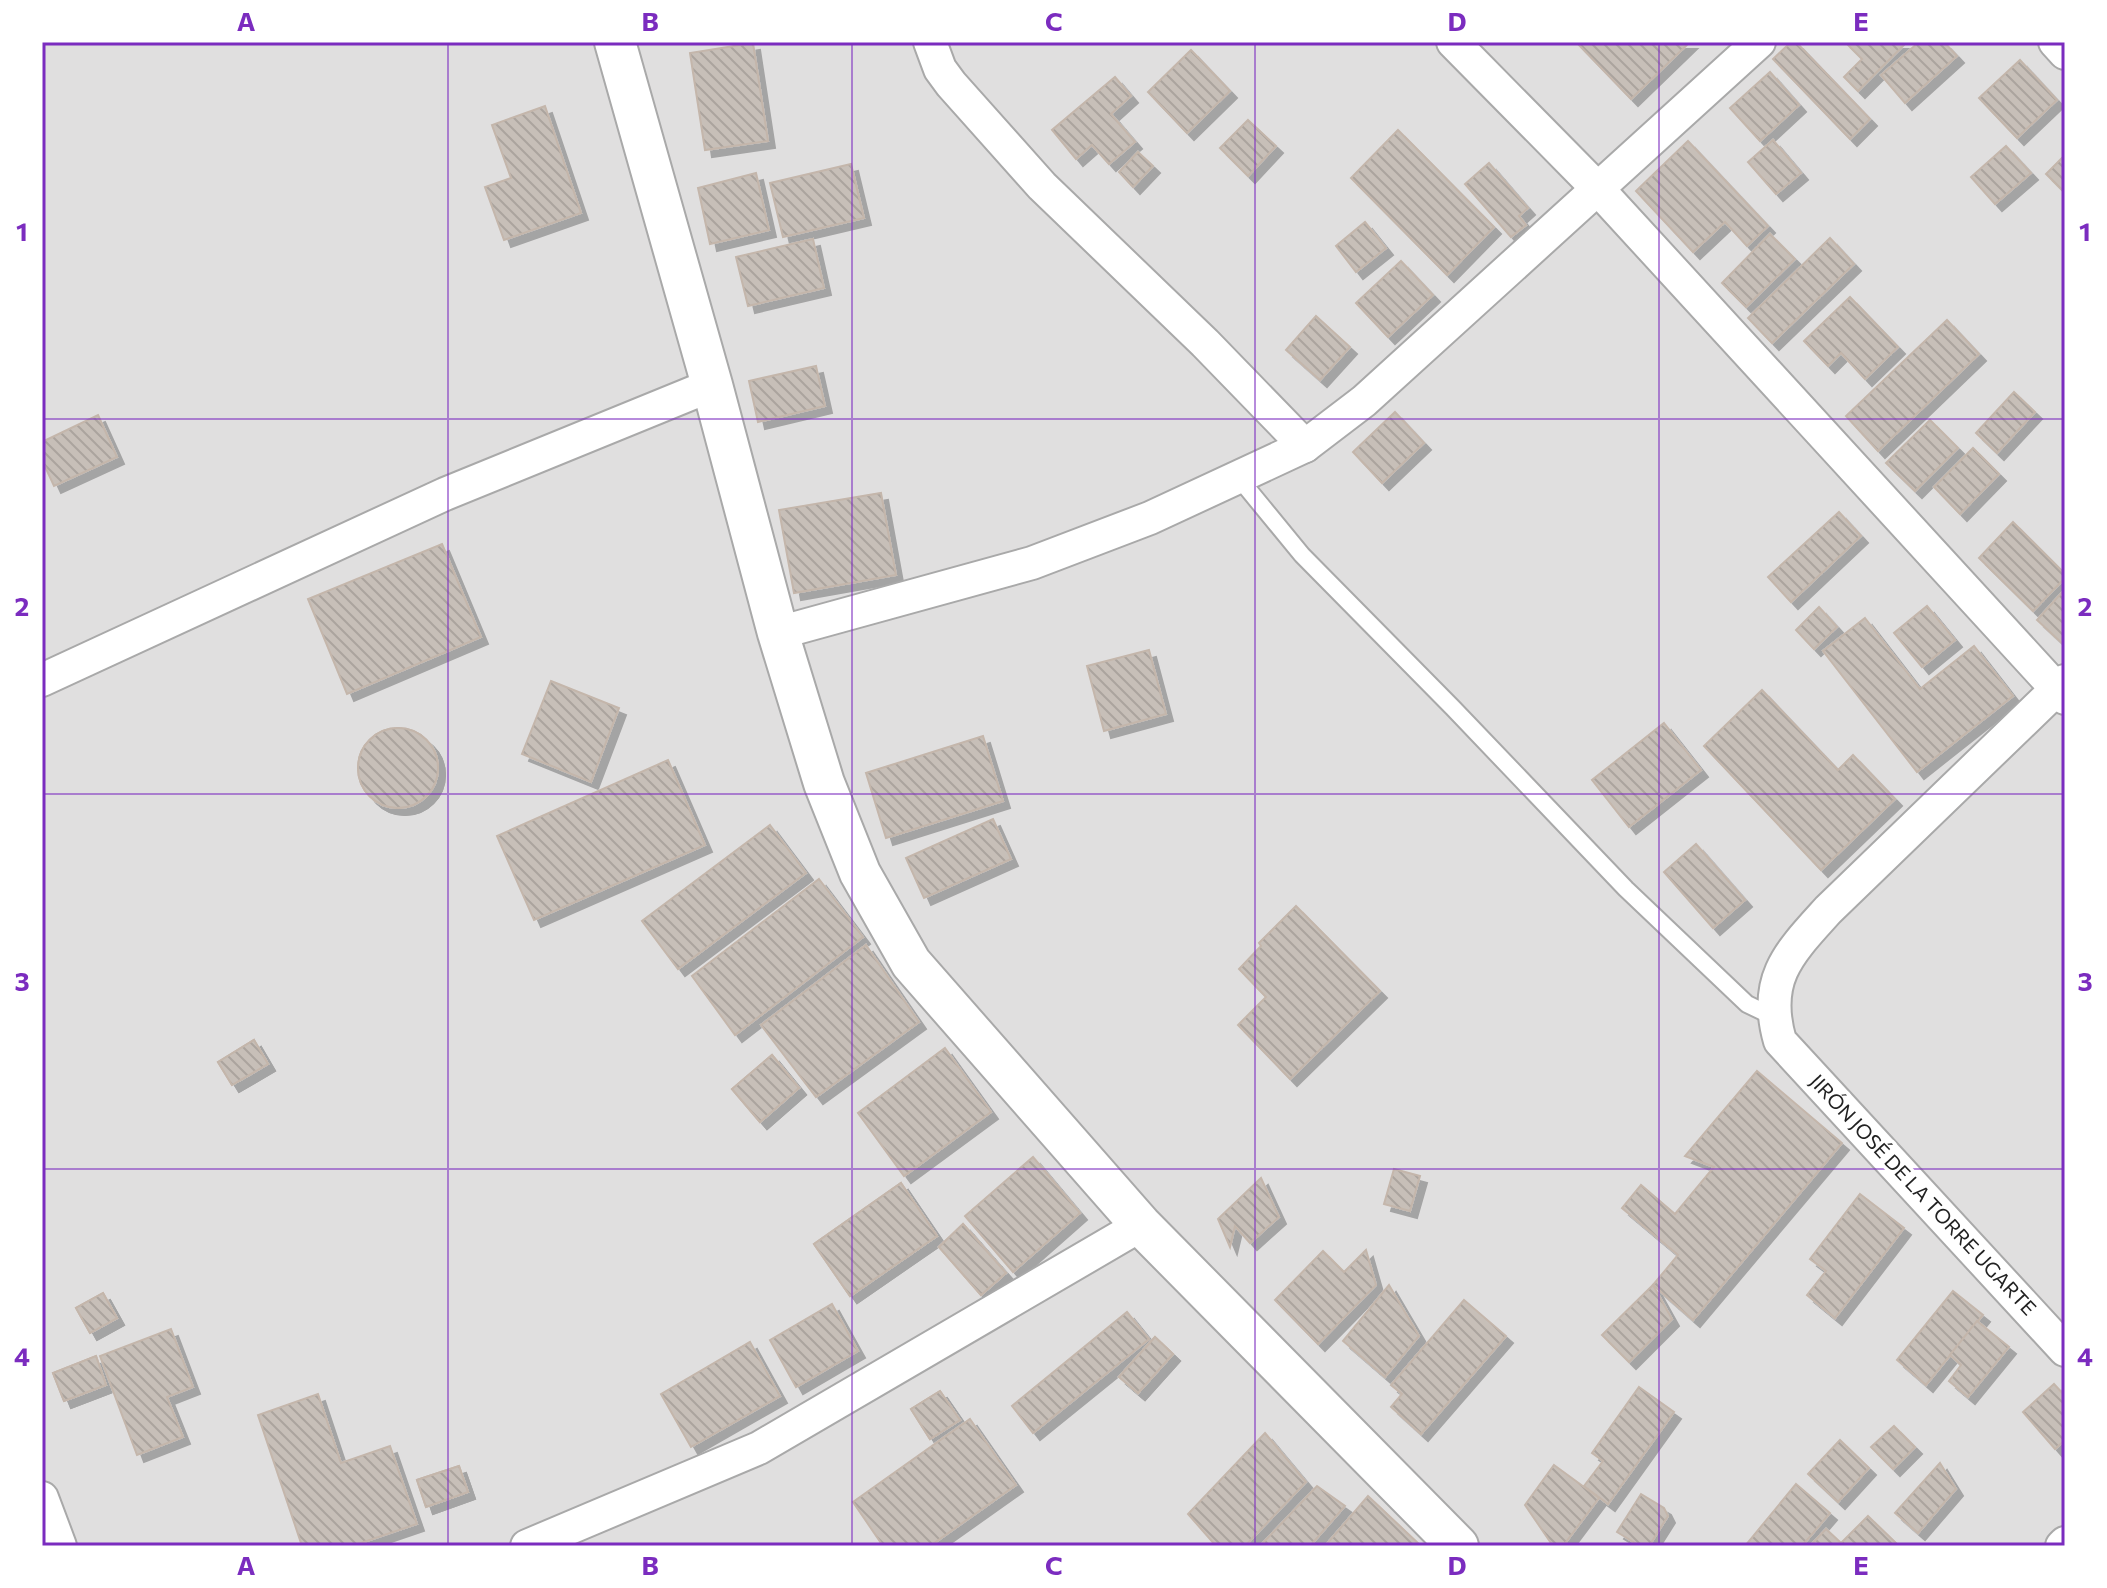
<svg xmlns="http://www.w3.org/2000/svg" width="2107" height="1588" viewBox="0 0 2107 1588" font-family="Commissioner,sans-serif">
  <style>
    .residential { fill: #e0dfdf }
    .building { fill: url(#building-back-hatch); stroke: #c4b6ab; stroke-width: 2; filter: url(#shadow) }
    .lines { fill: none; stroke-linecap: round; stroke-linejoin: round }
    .service-casing { stroke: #a9a9a9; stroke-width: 20 }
    .minor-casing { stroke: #a9a9a9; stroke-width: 36 }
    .tertiary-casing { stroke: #a9a9a9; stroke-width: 44 }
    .service { stroke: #fff; stroke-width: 16 }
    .minor { stroke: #fff; stroke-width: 32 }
    .tertiary { stroke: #fff; stroke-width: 40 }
    .grid { fill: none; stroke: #7b2cbf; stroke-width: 2; stroke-opacity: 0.55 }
    .labels { text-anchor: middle; stroke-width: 7; stroke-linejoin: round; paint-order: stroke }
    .street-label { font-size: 20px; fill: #222; stroke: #fff }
    .neatline { fill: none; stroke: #7b2cbf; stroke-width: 3 }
    .grid-label { font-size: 26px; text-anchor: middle; font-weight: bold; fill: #7b2cbf }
  </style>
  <defs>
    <pattern id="building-back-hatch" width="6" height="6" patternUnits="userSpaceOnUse" patternTransform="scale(2)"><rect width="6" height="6" fill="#c7bfb8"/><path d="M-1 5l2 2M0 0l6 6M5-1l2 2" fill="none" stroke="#aba49e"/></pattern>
    <filter id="shadow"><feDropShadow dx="7" dy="7" stdDeviation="0" flood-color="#0004"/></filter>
  </defs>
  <rect width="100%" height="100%" fill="#f2efe9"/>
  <!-- residential -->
  <rect class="residential" x="42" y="42" width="2023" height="1504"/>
  <!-- building -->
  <g class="building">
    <polygon points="1576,42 1690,42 1631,99"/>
    <polygon points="1791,42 1796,42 1870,119 1850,139 1773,59"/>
    <polygon points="1845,42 1907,42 1858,91 1844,77 1862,59"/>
    <polygon points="1919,42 1944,42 1957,56 1905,103 1881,75"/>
    <polygon points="753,43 768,141 705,150 690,53"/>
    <polygon points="1191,50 1230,91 1187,133 1148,92"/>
    <polygon points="2020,60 2057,100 2017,138 1979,98"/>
    <polygon points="1770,72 1799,105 1760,141 1730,108"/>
    <polygon points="1115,77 1131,96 1111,114 1135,142 1109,164 1092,145 1076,159 1052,130"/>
    <polygon points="545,106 581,213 504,240 485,187 511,178 492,125"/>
    <polygon points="1248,120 1276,146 1248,176 1220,148"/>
    <polygon points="1398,130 1494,227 1447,275 1351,178"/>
    <polygon points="1773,140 1801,173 1776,194 1748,162"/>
    <polygon points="1688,141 1768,226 1747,246 1725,222 1693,252 1636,191"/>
    <polygon points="2006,146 2031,173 1995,204 1971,177"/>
    <polygon points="1138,152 1153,166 1133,187 1119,172"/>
    <polygon points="2065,155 2065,193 2046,174"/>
    <polygon points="1489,163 1528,208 1519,216 1526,225 1511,237 1465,184"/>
    <polygon points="851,164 864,218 783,237 770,183"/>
    <polygon points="756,173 769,230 710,244 698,188"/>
    <polygon points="1365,222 1386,248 1356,272 1336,246"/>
    <polygon points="1770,234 1795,259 1746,307 1722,283"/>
    <polygon points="1830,238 1854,264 1772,343 1748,318"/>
    <polygon points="813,239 824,288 748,306 736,257"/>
    <polygon points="1401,261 1433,295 1388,337 1356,303"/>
    <polygon points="1850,297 1898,347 1865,379 1841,353 1828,366 1804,341"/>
    <polygon points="1316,316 1350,347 1320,380 1286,350"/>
    <polygon points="1947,320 1979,354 1878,451 1846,416"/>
    <polygon points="816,366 825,406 758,422 749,381"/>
    <polygon points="2014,392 2035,412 1997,453 1976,433"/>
    <polygon points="1395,412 1424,443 1382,483 1353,452"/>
    <polygon points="98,415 117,457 54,486 42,460 42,442"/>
    <polygon points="1930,420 1958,448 1915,491 1886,463"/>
    <polygon points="1973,448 1999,474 1960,514 1934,487"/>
    <polygon points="881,493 896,575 794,593 779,510"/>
    <polygon points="1839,512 1861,536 1791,602 1768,577"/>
    <polygon points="2013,522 2065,574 2065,578 2033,611 1979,558"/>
    <polygon points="442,544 481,637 347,694 308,599"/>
    <polygon points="2065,589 2065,646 2037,620"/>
    <polygon points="1927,606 1955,640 1922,667 1894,633"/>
    <polygon points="1819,607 1837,627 1814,649 1796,630"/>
    <polygon points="1865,618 1920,689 1974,646 2013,696 1917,772 1823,651"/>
    <polygon points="1149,650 1166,714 1104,731 1087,666"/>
    <polygon points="551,681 619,708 591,782 522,754"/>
    <polygon points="1762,690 1838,770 1853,755 1895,799 1821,870 1704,746"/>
    <polygon points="1664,723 1701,770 1629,827 1592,780"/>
    <circle cx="398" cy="768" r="40"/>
    <circle cx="398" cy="768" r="40"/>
    <polygon points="983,736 1003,801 886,838 866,773"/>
    <polygon points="668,760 705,845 534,920 497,836"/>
    <polygon points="993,819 1011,859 924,898 906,858"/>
    <polygon points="770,825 806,873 678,969 642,921"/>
    <polygon points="1696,844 1745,900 1713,928 1664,872"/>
    <polygon points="819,879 863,937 735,1035 692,976"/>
    <polygon points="1296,906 1380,991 1290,1079 1238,1025 1266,997 1239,969 1261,946 1259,943"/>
    <polygon points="866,945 919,1022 816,1097 761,1025"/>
    <polygon points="254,1040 268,1064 232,1085 218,1062"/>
    <polygon points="254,1040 268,1064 232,1085 218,1062"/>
    <polygon points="945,1048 991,1112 904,1176 858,1113"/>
    <polygon points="772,1055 799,1088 760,1122 732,1089"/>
    <polygon points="772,1055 799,1088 760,1122 732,1089"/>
    <polygon points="1757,1071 1842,1143 1693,1320 1653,1285 1678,1255 1622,1208 1641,1185 1675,1214 1714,1167 1685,1156"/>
    <polygon points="1033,1157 1080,1213 1013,1272 965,1216"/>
    <polygon points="1394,1169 1420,1176 1410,1211 1384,1204"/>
    <polygon points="1261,1178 1279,1217 1250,1243 1235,1226 1230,1247 1218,1219"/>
    <polygon points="901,1183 937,1236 850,1296 814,1244"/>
    <polygon points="901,1183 937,1236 850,1296 814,1244"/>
    <polygon points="1860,1194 1904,1228 1835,1318 1807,1295 1826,1271 1810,1259"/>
    <polygon points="963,1224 1006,1273 981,1295 939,1247"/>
    <polygon points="963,1224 1006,1273 981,1295 939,1247"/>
    <polygon points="1366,1250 1376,1285 1318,1344 1275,1300 1323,1251 1344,1272"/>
    <polygon points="1389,1285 1419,1336 1385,1377 1343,1341"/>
    <polygon points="1653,1285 1672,1319 1629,1362 1602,1335"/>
    <polygon points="1953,1291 1983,1315 1926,1385 1897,1360"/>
    <polygon points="103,1293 117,1318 90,1333 76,1308"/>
    <polygon points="103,1293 117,1318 90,1333 76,1308"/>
    <polygon points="1464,1300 1506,1336 1421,1434 1391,1407 1402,1394 1391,1385"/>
    <polygon points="832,1304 858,1351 796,1387 770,1340"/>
    <polygon points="1127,1312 1149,1339 1033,1433 1012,1406"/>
    <polygon points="1977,1321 2009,1347 1968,1397 1949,1381 1961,1365 1950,1355"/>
    <polygon points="171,1329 193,1387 167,1397 183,1437 137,1455 100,1356"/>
    <polygon points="1155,1337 1173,1354 1138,1393 1119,1377"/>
    <polygon points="1155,1337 1173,1354 1138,1393 1119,1377"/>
    <polygon points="750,1342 780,1396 691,1447 661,1394"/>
    <polygon points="96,1356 106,1385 64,1401 53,1373"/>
    <polygon points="96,1356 106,1385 64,1401 53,1373"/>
    <polygon points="2054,1384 2065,1396 2065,1440 2055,1449 2023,1412"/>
    <polygon points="1639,1387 1674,1412 1608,1504 1584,1486 1603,1461 1592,1453"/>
    <polygon points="940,1391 960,1420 930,1439 911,1409"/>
    <polygon points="940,1391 960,1420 930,1439 911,1409"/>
    <polygon points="318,1394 341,1463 390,1446 417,1524 352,1546 302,1546 258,1415"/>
    <polygon points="970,1419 1016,1485 930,1546 883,1546 853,1502"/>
    <polygon points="1894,1426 1915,1447 1893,1469 1871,1447"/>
    <polygon points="1265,1433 1306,1482 1245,1546 1216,1546 1188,1514"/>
    <polygon points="1840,1440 1869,1468 1838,1502 1808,1474"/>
    <polygon points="1940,1463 1956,1489 1918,1533 1895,1513"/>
    <polygon points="1554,1465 1599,1498 1563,1546 1553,1546 1525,1505"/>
    <polygon points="459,1466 468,1492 426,1507 417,1480"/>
    <polygon points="459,1466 468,1492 426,1507 417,1480"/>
    <polygon points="1796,1484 1830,1513 1802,1546 1745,1546"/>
    <polygon points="1317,1486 1345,1506 1310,1546 1260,1546"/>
    <polygon points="1641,1494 1664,1508 1668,1516 1649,1546 1640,1546 1617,1532"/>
    <polygon points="1368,1496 1421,1546 1325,1546"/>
    <polygon points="1868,1516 1899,1546 1810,1546 1826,1529 1841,1543"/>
  </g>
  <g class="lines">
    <!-- service casing -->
    <g class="service-casing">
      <polyline id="service" points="1238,477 1302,555 1453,708 1626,889 1747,1004 1774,1017"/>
    </g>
    <!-- minor casing -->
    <g class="minor-casing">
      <g id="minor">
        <polyline points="930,42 940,69 951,84 1042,186 1205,343 1305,446"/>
        <polyline points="1453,42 1597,188 2065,698"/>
        <polyline points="2055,42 2065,53"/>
        <polyline points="778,633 1032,563 1150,518 1305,446 1364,401 1759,42"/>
        <polyline points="42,680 445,494 712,385"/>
        <path d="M2065,681L1828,910C1789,953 1762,979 1780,1041L2065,1350"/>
        <polyline points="42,1498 60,1546"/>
        <polyline points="527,1546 759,1448 1141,1225"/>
        <polyline points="2062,1546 2065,1543"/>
      </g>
    </g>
    <!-- tertiary casing -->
    <g class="tertiary-casing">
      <polyline id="tertiary" points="615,42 712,385 778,633 824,783 860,873 911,963 1141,1225 1458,1546"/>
    </g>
    <!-- service -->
    <use href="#service" class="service"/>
    <!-- minor -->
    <use href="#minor" class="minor"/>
    <!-- tertiary -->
    <use href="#tertiary" class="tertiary"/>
  </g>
  <!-- grid -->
  <path class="grid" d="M448,42V1546M852,42V1546M1255,42V1546M1659,42V1546M42,419H2065M42,794H2065M42,1169H2065"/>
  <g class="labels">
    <!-- street labels -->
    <g class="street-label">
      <text transform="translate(1923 1195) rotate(47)" y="7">JIRÓN JOSÉ DE LA TORRE UGARTE</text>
    </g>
  </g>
  <!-- border -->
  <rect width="2107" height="1588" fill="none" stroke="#ffffff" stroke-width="88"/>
  <rect x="44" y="44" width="2019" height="1500" class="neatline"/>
  <g class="grid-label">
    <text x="246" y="31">A</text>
    <text x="650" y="31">B</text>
    <text x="1054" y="31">C</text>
    <text x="1457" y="31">D</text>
    <text x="1861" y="31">E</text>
    <text x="22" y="241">1</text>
    <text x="2085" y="241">1</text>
    <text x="22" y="616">2</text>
    <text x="2085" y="616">2</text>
    <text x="22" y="991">3</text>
    <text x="2085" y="991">3</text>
    <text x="22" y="1366">4</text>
    <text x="2085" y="1366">4</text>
    <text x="246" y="1575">A</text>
    <text x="650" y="1575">B</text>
    <text x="1054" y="1575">C</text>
    <text x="1457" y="1575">D</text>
    <text x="1861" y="1575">E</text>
  </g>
</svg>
